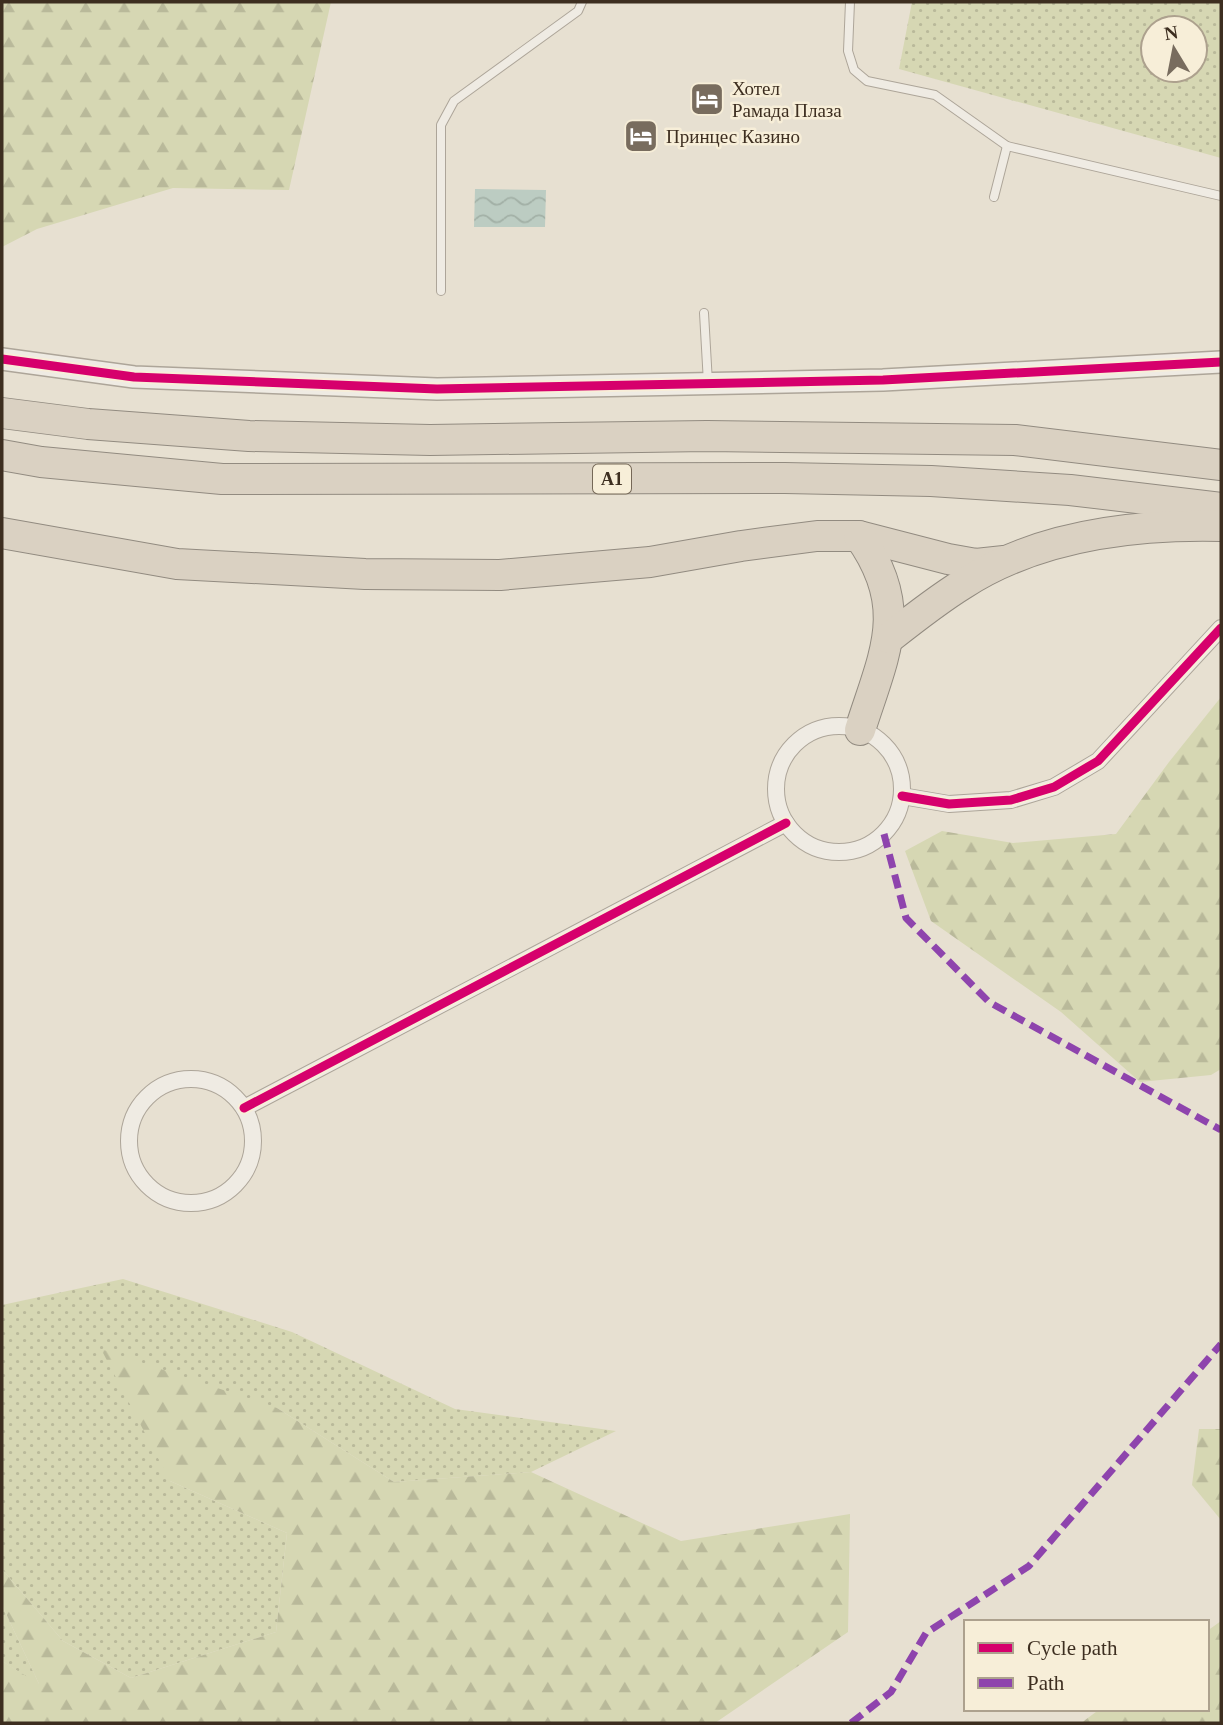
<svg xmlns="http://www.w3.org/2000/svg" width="1223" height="1725" viewBox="0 0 1223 1725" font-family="Georgia,serif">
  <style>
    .grass { fill: url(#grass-dots); fill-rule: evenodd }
    .forest { fill: url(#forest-firs) }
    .water { fill: url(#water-waves) }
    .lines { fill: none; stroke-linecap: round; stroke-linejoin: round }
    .service-casing { stroke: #ada599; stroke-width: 10 }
    .minor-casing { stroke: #ada599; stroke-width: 18 }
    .tertiary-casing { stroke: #ada599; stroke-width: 24 }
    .motorway-casing { stroke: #928b80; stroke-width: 32 }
    .service { stroke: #efebe3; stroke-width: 8 }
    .minor { stroke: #efebe3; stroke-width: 16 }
    .tertiary { stroke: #efebe3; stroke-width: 21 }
    .motorway { stroke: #dad1c2; stroke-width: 30 }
    .quiet { stroke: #8e44ad; stroke-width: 7; stroke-dasharray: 14 7; stroke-linecap: butt }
    .cycleway-casing { stroke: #f7eed8; stroke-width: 13 }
    .cycleway { stroke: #d6006c; stroke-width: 9 }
    .labels { text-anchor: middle; stroke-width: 5; stroke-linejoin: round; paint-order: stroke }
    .shield { fill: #f7eed8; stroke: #756857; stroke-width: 2 }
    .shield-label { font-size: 18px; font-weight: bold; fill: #3d2e20 }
    .poi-label { font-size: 19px; fill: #3d2e20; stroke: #f7eed8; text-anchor: start }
  </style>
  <defs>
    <pattern id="grass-dots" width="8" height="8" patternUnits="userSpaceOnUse" patternTransform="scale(1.75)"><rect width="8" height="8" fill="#d6d7b3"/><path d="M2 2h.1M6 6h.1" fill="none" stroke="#b9b99a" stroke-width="1.8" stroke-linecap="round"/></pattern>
    <pattern id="forest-firs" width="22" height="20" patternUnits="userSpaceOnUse" patternTransform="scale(1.75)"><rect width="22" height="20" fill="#d6d7b3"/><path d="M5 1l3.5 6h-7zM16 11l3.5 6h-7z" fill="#b9b99a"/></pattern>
    <pattern id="water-waves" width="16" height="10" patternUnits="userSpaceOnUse" patternTransform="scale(1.75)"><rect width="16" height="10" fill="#bcccc2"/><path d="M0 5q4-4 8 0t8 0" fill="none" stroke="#a2b0a6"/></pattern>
  </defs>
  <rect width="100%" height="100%" fill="#e7e0d1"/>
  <!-- grass -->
  <g class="grass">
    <path d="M912,2H1221V158L899,69ZM1153,28H1195V70H1153Z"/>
    <polygon points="123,1279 292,1332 455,1409 616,1431 531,1472 394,1482 277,1408 170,1481 287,1533 276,1632 131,1678 63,1641 2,1569 2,1305"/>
    <polygon points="2,1605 40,1686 2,1661"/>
  </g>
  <!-- forest -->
  <g class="forest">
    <polygon points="2,2 331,2 289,190 173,188 37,229 2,247"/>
    <polygon points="1221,697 1221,1069 1211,1075 1140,1082 1061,1012 931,921 905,851 942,831 1013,843 1116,834 1169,762"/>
    <polygon points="101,1349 277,1408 394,1482 531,1472 681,1541 850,1514 848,1632 715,1723 2,1723 2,1661 39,1684 2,1605 2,1569 63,1641 131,1678 276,1632 287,1533 170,1481"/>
    <polygon points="1199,1429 1221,1429 1221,1520 1192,1485"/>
    <polygon points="1221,1621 1221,1723 1081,1723 1100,1709 1207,1709 1207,1631"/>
  </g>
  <!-- water -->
  <polygon class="water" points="475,189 546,190 545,227 474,227"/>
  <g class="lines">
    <!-- service casing -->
    <g class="service-casing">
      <g id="service">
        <polyline points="850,2 848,51 854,70 867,81 935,95 1007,146"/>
        <polyline points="994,197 1007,146 1221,196"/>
        <polyline points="441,291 441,125 454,101 578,11 582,2"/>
        <polyline points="704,313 708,383"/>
      </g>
    </g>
    <!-- minor casing -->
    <g class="minor-casing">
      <g id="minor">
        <circle cx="839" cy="789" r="63"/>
        <polyline points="902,796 949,804 1011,800 1054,787 1098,761 1221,628"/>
        <circle cx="191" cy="1141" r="62"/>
        <polyline points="244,1108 786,823"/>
      </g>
    </g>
    <!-- tertiary casing -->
    <g class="tertiary-casing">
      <polyline id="tertiary" points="2,359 134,377 437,389 883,380 1221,362"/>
    </g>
    <!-- motorway casing -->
    <g class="motorway-casing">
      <g id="motorway">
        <polyline points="2,413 88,424 249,436 430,440 707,436 1015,440 1221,465"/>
        <polyline points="2,455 41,462 222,479 785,478 931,481 1070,490 1221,508"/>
        <polyline points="2,533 177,564 365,574 500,575 650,562 741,546 817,536 859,536 948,559 976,564 1004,561"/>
        <path d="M859,536C911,608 884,654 860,730"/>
        <path d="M889,638C913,619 937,600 963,584C1039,535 1133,524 1221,526"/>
      </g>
    </g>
    <!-- service -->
    <use href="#service" class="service"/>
    <!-- minor -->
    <use href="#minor" class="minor"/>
    <!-- tertiary -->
    <use href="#tertiary" class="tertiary"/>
    <!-- motorway -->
    <use href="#motorway" class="motorway"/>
    <!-- quiet -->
    <g class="quiet">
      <polyline points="884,834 906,918 989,1002 1221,1130"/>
      <polyline points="851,1723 891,1692 926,1633 1029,1566 1221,1344"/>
    </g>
    <!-- cycleway casing -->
    <g class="cycleway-casing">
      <g id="cycleway">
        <polyline points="2,359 134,377 437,389 883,380 1221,362"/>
        <polyline points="902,796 949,804 1011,800 1054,787 1098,761 1221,628"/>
        <polyline points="244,1108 786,823"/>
      </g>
    </g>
    <!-- cycleway -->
    <use href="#cycleway" class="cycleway"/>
  </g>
  <!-- icons -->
  <defs>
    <g id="hotel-square" transform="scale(1.75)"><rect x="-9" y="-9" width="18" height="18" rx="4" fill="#786c5e" stroke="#f7eed8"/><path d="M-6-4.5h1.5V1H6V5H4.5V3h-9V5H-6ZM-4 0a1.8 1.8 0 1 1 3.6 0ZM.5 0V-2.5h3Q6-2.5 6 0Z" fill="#fff"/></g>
  </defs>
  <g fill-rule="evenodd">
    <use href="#hotel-square" x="707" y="99"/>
    <use href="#hotel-square" x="641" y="136"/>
  </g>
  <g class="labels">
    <!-- shield labels -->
    <rect class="shield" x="593" y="464.5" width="38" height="29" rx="5"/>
    <g class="shield-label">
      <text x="612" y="485">A1</text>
    </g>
    <!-- poi labels -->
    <g class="poi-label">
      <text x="732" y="95">Хотел<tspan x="732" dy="22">Рамада Плаза</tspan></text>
      <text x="666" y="143">Принцес Казино</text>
    </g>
  </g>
  <!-- border -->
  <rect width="1223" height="1725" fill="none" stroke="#3d2e20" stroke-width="7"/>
  <!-- legend -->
  <rect x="964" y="1620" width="245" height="91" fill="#f7eed8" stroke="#ada18e" stroke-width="2"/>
  <rect x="978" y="1643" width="35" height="10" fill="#d6006c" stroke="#ada18e" stroke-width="2"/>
  <text x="1027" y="1655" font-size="21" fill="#3d2e20">Cycle path</text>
  <rect x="978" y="1678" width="35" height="10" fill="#8e44ad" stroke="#ada18e" stroke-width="2"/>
  <text x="1027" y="1690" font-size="21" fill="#3d2e20">Path</text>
  <!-- north arrow -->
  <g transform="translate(1174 49) rotate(350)"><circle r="33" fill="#f7eed8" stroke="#ada18e" stroke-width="2"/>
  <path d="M0-5L12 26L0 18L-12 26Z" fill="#786c5e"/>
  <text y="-10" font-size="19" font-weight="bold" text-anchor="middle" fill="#3d2e20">N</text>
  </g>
</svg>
